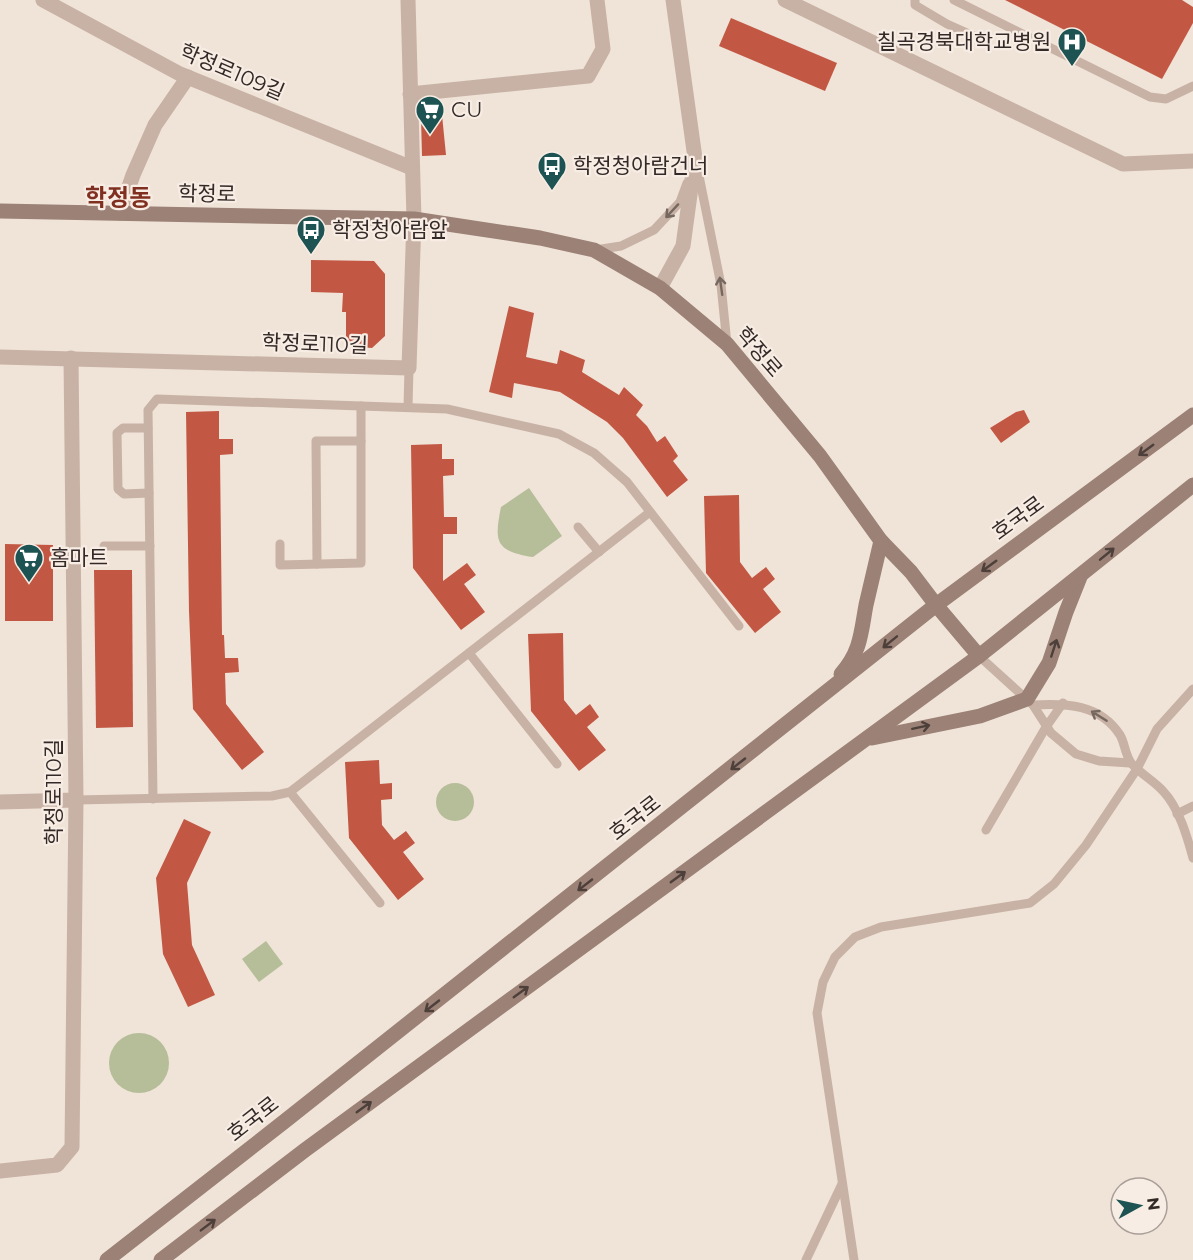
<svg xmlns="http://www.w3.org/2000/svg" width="1193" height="1260" viewBox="0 0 1193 1260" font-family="Montserrat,'Noto Sans KR',sans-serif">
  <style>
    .green { fill: #b5be99 }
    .building { fill: #c25844 }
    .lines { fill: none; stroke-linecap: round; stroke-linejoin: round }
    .lane { stroke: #c8b2a5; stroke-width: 9 }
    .street { stroke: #c8b2a5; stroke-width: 15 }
    .secondary { stroke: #9b8176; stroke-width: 15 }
    .oneway { stroke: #76675f }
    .oneway2 { stroke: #4d3f3a }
    .labels { text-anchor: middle; stroke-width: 4.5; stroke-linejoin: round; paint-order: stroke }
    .poi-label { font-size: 21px; fill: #332926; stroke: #f8ede4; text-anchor: start }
    .street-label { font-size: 21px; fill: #332926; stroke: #f8ede4 }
    .quarter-label { font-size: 24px; font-weight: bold; fill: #803021; stroke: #f8ede4 }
  </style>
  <rect width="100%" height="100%" fill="#f0e3d8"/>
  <!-- green -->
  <g class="green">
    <path d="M529,488L562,536L533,557C495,551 494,542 501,507Z"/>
    <circle cx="455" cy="802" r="19"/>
    <polygon points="266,941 283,964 259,982 242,959"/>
    <circle cx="139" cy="1063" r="30"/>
  </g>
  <!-- building -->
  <g class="building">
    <polygon points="1005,0 1182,0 1193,7 1193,23 1162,79"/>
    <polygon points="731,18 837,63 825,91 719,46"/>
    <polygon points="442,115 446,155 422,156 421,117"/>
    <polygon points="311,260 374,261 385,274 385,336 372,348 346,346 346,312 342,312 343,293 311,292"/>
    <polygon points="509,306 534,313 526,357 557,364 560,350 585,360 582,372 619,395 624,387 643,405 636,415 647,426 657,442 665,436 678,456 673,461 688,480 667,497 623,438 607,422 560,392 514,383 512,398 489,392"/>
    <polygon points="1024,410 1030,422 1001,443 990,428 1016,412"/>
    <polygon points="219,411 219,439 233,439 233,454 220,455 222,635 224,635 225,658 238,658 239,672 225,673 226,704 264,752 242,770 193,709 189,611 186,412"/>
    <polygon points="442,444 442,459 454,459 454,475 443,476 444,517 457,517 457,534 443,534 443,581 467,563 476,575 464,584 485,612 461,630 413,568 411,445"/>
    <polygon points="739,495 740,562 752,578 766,567 775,579 763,589 781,612 755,633 706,573 704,496"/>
    <polygon points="5,544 53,545 53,621 5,621"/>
    <polygon points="94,570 132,570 133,727 96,728"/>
    <polygon points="563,633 564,700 576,715 590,704 599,717 587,727 606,750 579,771 531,711 528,634"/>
    <polygon points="379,760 380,784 392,783 392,799 381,800 382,825 394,840 406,831 415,843 403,852 424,879 398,900 349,838 345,762"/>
    <polygon points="184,819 211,832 187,883 192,945 215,995 188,1007 163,954 156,878"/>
  </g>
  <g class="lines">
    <!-- lane -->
    <g class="lane">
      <polyline points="915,0 915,5 947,24 976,37"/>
      <polyline points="954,0 1150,97 1166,99 1193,86"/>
      <polyline points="697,166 721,285 727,344"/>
      <polyline points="595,250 621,246 654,230 680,202 687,183"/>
      <polyline points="408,407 409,368"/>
      <polyline points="148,428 123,428 117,433 118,489 124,494 149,493"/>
      <polyline points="578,527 599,552"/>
      <polyline points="280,544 280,565 361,563 361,406"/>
      <polyline points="104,546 150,546"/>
      <polyline points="317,564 316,441 361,441"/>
      <polyline points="469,653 557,764"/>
      <polyline points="979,656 1033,705 1051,733 1076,754 1099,761 1130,763"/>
      <path d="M1033,705C1066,703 1100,704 1120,735C1125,743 1125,756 1132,764C1141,774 1154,781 1163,791C1179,808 1187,836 1193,858"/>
      <polyline points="290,792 380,903"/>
      <polyline points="153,799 148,410 157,399 447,409 559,434 594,453 627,482 739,626"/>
      <polyline points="76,800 272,796 290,792 650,512"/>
      <polyline points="1177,814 1193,806"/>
      <polyline points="986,830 1046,727 1063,703"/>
      <polyline points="806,1260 842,1184"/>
      <polyline points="854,1260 817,1013 823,982 835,957 855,937 881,927 1030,903 1054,884 1086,845 1137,769 1157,729 1193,689"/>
    </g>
    <!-- street -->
    <g class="street">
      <polyline points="43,0 180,74 412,168"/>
      <polyline points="785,0 1123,164 1193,161"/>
      <polyline points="410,94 588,76 603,49 597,0"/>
      <polyline points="120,213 133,175 155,125 188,77"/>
      <polyline points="660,288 683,246 695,158 673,0"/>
      <polyline points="0,357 409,368 414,219 408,0"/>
      <polyline points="0,802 76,800"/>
      <polyline points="0,1171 57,1165 72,1147 76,800 71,358"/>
    </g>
    <!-- secondary -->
    <g class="secondary">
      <polyline points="0,211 414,219 540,238 594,250 660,288 727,344 820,456 881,541 911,572 936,605 979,656"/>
      <path d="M841,674C861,652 861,632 866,605C871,583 876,562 881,541"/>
      <polyline points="872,738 980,716 1027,699 1049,663 1066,612 1080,577"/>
      <polyline points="107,1260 285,1121 936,605 1193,415"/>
      <polyline points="161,1260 305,1150 979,656 1193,485"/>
    </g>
  </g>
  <!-- one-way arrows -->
  <defs><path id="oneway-shaft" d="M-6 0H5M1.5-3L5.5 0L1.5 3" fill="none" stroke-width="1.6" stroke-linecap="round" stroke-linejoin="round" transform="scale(1.5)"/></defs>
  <g class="oneway">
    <use href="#oneway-shaft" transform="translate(672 211) rotate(133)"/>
    <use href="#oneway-shaft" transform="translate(721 286) rotate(-98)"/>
    <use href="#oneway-shaft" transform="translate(1099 716) rotate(-148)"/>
  </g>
  <g class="oneway2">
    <use href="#oneway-shaft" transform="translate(1146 450) rotate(144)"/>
    <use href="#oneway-shaft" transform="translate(1107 554) rotate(-39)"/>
    <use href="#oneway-shaft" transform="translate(989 566) rotate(144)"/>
    <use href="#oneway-shaft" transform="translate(890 642) rotate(141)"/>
    <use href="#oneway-shaft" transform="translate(1054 648) rotate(-72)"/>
    <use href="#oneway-shaft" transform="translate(921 727) rotate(-12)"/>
    <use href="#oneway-shaft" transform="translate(738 764) rotate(142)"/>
    <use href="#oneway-shaft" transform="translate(678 877) rotate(-36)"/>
    <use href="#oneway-shaft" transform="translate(585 885) rotate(142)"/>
    <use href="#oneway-shaft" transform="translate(521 992) rotate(-36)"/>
    <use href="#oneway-shaft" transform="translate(432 1006) rotate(142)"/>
    <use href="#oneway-shaft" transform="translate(364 1107) rotate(-36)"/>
    <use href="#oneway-shaft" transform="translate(208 1225) rotate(-37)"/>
  </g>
  <!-- icons -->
  <defs>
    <g id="hospital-pin" transform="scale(1.5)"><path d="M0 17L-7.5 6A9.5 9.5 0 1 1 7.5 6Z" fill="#1d5352" stroke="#f8ede4"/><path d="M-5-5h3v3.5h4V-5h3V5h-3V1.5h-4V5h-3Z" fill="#fff"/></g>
    <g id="supermarket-pin" transform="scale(1.5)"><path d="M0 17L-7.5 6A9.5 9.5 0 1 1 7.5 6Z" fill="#1d5352" stroke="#f8ede4"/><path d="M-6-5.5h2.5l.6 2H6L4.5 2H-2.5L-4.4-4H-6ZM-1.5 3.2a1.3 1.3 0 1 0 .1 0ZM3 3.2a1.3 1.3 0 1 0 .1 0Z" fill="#fff"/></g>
    <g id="bus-pin" transform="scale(1.5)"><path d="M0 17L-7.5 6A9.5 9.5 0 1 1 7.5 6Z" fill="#1d5352" stroke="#f8ede4"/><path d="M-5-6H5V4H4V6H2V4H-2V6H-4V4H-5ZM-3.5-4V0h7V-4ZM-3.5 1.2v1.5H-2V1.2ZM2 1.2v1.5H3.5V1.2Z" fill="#fff"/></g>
  </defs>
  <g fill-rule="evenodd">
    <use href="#hospital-pin" x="1072" y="42"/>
    <use href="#supermarket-pin" x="430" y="110"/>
    <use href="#bus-pin" x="552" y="166"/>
    <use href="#bus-pin" x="311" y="230"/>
    <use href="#supermarket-pin" x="29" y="558"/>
  </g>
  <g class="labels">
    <!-- poi labels -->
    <g class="poi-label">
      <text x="1051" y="49" text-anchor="end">칠곡경북대학교병원</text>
      <text x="451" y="117">CU</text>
      <text x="573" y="173">학정청아람건너</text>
      <text x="332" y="237">학정청아람앞</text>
      <text x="50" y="565">홈마트</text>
    </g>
    <!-- street labels -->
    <g class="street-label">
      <text transform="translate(232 72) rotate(23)" y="7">학정로109길</text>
      <text transform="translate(207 194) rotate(1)" y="7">학정로</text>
      <text transform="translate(315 344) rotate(2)" y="7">학정로110길</text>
      <text transform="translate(759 352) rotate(49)" y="7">학정로</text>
      <text transform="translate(1018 518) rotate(-36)" y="7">호국로</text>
      <text transform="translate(54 792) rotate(-90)" y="7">학정로110길</text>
      <text transform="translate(635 818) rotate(-38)" y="7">호국로</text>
      <text transform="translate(253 1119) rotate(-38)" y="7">호국로</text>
    </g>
    <!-- quarter labels -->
    <g class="quarter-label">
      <text x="118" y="206">학정동</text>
    </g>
  </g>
  <!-- north arrow -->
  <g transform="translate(1139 1206) rotate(82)"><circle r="28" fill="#f8ede4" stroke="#a99f98" stroke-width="1.5"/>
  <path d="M0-4.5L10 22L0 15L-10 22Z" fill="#1d5352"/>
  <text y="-9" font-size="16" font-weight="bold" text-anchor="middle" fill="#332926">N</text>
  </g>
</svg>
